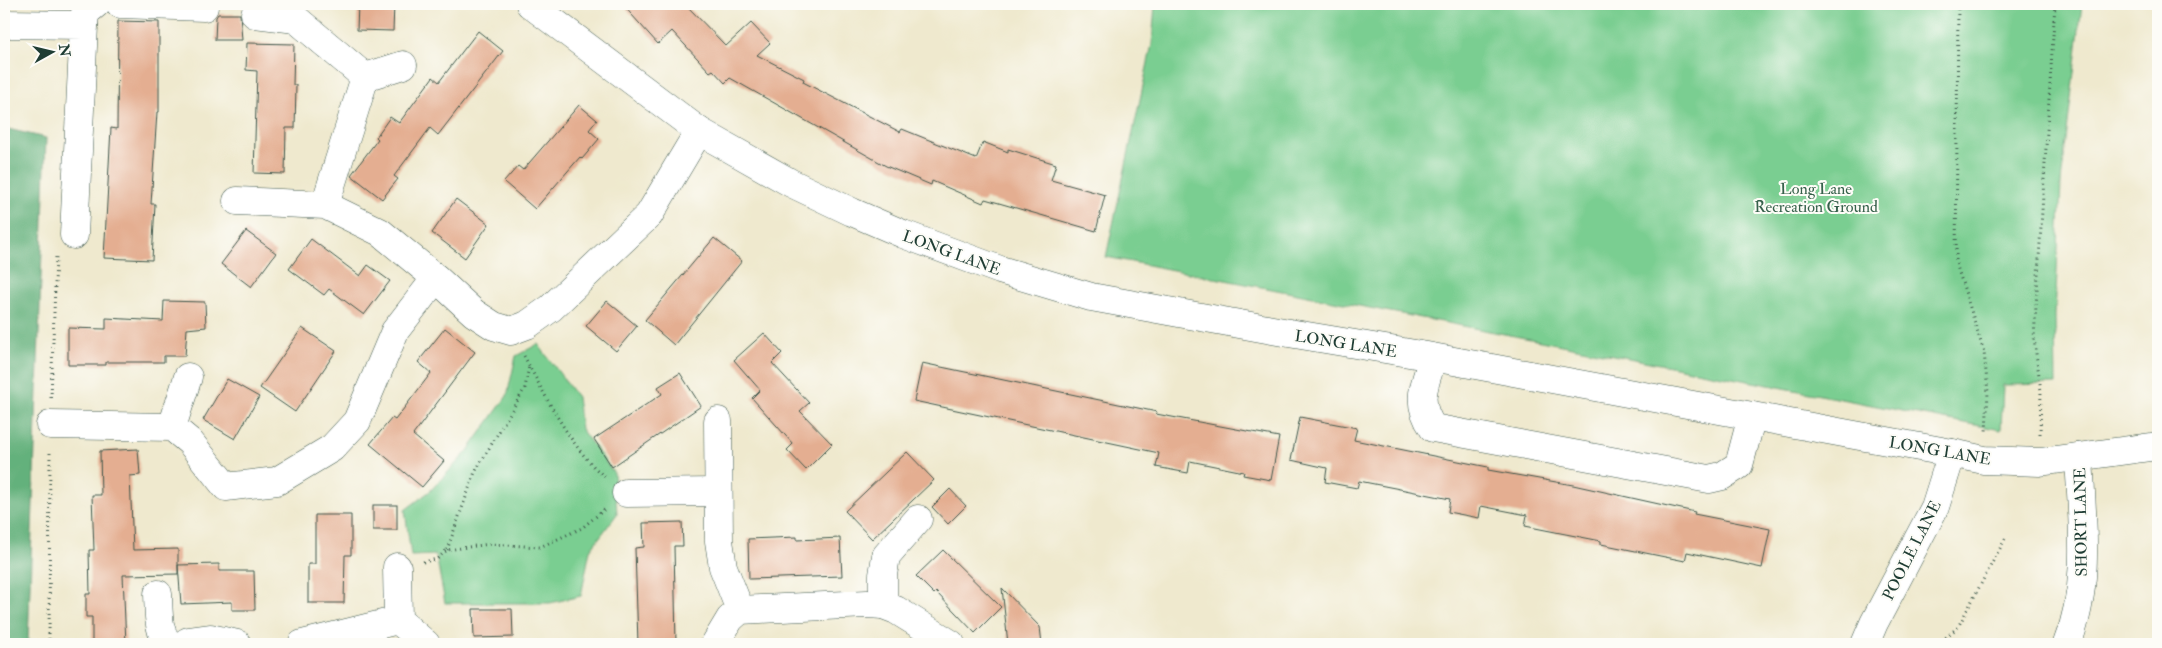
<svg xmlns="http://www.w3.org/2000/svg" width="2162" height="648" viewBox="0 0 2162 648" font-family="'IM FELL Double Pica',serif">
  <style>
    .green { fill: #7ace91; stroke: #4c8662 }
    .forest { fill: #63b17b; stroke: #417758 }
    .building { fill: #e4ae91 }
    .lines { fill: none; stroke-linecap: round; stroke-linejoin: round }
    .minor-casing { stroke: #3e574b; stroke-width: 29 }
    .path { stroke: #3e574b; stroke-width: 3; stroke-dasharray: 1 4; stroke-linecap: butt }
    .minor { stroke: #fff; stroke-width: 28 }
    .labels { text-anchor: middle; stroke-width: 4; stroke-linejoin: round; paint-order: stroke }
    .park-label { font-size: 16px; fill: #36614b; stroke: #fdfcf7 }
    .street-label { font-size: 16px; fill: #1f3d34; stroke: #fdfcf7 }
  </style>
  <rect width="100%" height="100%" fill="#fdfcf7"/>
  <filter id="ink" filterUnits="userSpaceOnUse"><feTurbulence type="fractalNoise" baseFrequency=".02" numOctaves="2"/><feDisplacementMap in="SourceGraphic" scale="10" xChannelSelector="R" yChannelSelector="G"/><feConvolveMatrix kernelMatrix="1 2 1 2 8 2 1 2 1" color-interpolation-filters="sRGB"/></filter>
  <filter id="wash" filterUnits="userSpaceOnUse"><feTurbulence type="fractalNoise" baseFrequency=".0096" numOctaves="4" result="noise"/><feDisplacementMap in="SourceGraphic" scale="20" xChannelSelector="R" yChannelSelector="G"/><feGaussianBlur stdDeviation="1.12" result="paint"/><feColorMatrix in="noise" values="0 0 0 0 0 0 0 0 0 0 0 0 0 0 0 0 0 1.4 0 .05"/><feComposite in="paint" operator="in"/></filter>
  <g filter="url(#wash)">
    <rect width="100%" height="100%" fill="#efe9ce"/>
    <!-- green -->
    <g class="green">
      <polygon points="1155,4 2082,4 2061,183 2055,315 2056,384 2003,385 2001,430 1106,257 1152,44"/>
      <polygon points="538,344 577,397 581,429 614,473 617,514 590,550 581,596 550,603 445,603 436,555 411,556 405,510 430,491 467,452 507,396 516,356"/>
    </g>
    <!-- forest -->
    <polygon class="forest" points="4,128 46,138 28,644 4,644"/>
    <g id="blocks">
      <!-- building -->
      <g class="building">
        <polygon points="358,4 394,4 393,31 357,30"/>
        <polygon points="622,4 685,4 726,46 751,23 770,43 757,55 804,79 803,82 900,132 902,129 976,159 983,142 1008,152 1008,149 1056,164 1051,180 1105,195 1096,231 985,199 983,203 932,181 931,185 886,166 730,78 725,83 713,70 710,72 672,31 658,44"/>
        <polygon points="218,14 240,14 242,40 215,40 216,17"/>
        <polygon points="118,21 159,22 159,112 157,112 151,204 155,204 152,260 104,258 111,128 117,129"/>
        <polygon points="478,31 503,51 438,135 430,128 394,176 398,179 382,199 351,175 378,139 376,137 390,117 399,123 433,77 439,82"/>
        <polygon points="247,43 294,44 293,85 296,85 295,128 286,128 285,174 254,173 257,71 246,70"/>
        <polygon points="579,105 597,120 589,130 599,139 582,159 580,157 535,209 504,182 518,166 523,170"/>
        <polygon points="456,199 489,224 465,258 432,233"/>
        <polygon points="246,231 276,253 251,287 221,264"/>
        <polygon points="714,238 742,261 674,345 645,320"/>
        <polygon points="311,239 360,276 368,265 390,281 364,315 329,289 324,295 289,269"/>
        <polygon points="164,301 205,302 206,327 187,329 185,356 164,356 164,362 106,362 106,365 68,365 68,328 106,329 106,318 163,321"/>
        <polygon points="607,301 637,326 616,351 586,326"/>
        <polygon points="302,328 336,351 295,412 260,388"/>
        <polygon points="445,328 475,352 413,435 444,461 422,487 370,444 392,418 395,420 431,373 418,362"/>
        <polygon points="764,333 782,353 772,363 809,403 800,411 832,444 806,470 787,450 793,444 752,398 760,390 734,360"/>
        <polygon points="922,363 1157,412 1156,414 1279,437 1271,480 1243,475 1244,472 1190,461 1188,473 1156,467 1159,453 914,401"/>
        <polygon points="680,373 701,406 612,467 594,439 662,394 658,387"/>
        <polygon points="227,379 259,397 235,439 203,420"/>
        <polygon points="1300,417 1357,428 1354,440 1488,467 1488,470 1573,485 1695,512 1694,514 1770,529 1762,568 1687,552 1685,561 1601,544 1601,541 1525,526 1527,515 1481,506 1479,518 1448,512 1450,499 1410,491 1359,481 1357,488 1325,482 1327,468 1291,460"/>
        <polygon points="138,449 140,475 130,476 133,550 178,549 178,574 123,575 126,644 92,644 92,617 86,617 86,594 90,594 89,550 94,550 92,495 101,495 100,451"/>
        <polygon points="907,452 934,480 872,539 845,511"/>
        <polygon points="950,489 966,506 948,524 932,507"/>
        <rect x="373" y="505" width="24" height="25"/>
        <polygon points="315,515 351,515 351,555 345,555 344,603 308,603 308,564 315,564"/>
        <polygon points="682,522 683,546 674,546 676,644 638,644 635,548 644,547 643,523"/>
        <polygon points="797,537 797,540 840,538 842,576 749,579 748,539"/>
        <polygon points="943,550 1001,607 975,633 936,592 934,594 916,576"/>
        <polygon points="219,564 219,571 254,571 255,610 232,610 232,602 181,604 178,565"/>
        <polygon points="1002,588 1040,627 1042,644 1008,644"/>
        <polygon points="473,609 512,609 513,637 474,638"/>
      </g>
    </g>
  </g>
  <g filter="url(#ink)">
    <use href="#blocks" fill-opacity="0" stroke="#3e574b" stroke-width="1"/>
    <g class="lines">
      <!-- minor casing -->
      <g class="minor-casing">
        <g id="minor">
          <polyline points="120,4 204,7"/>
          <polyline points="530,4 699,131 791,183 852,212 903,234 1000,270 1091,297 1289,333 1427,356 1952,453 1984,460 2040,462 2158,446"/>
          <polyline points="255,14 296,19 365,77 325,205"/>
          <polyline points="4,24 84,25 74,235"/>
          <polyline points="84,25 85,13 96,4"/>
          <polyline points="365,77 403,65"/>
          <polyline points="237,201 325,205 380,232 436,278 474,313 494,326 511,331 527,325 551,308 649,215 699,131"/>
          <path d="M1433,358C1424,386 1415,402 1433,428L1709,479L1722,476L1739,465L1752,416"/>
          <polyline points="718,421 719,541 723,567 740,610"/>
          <polyline points="50,425 172,427 190,442 226,487 277,481 332,448 357,421 395,331 436,278"/>
          <polyline points="172,427 188,377"/>
          <polyline points="626,493 718,492"/>
          <polyline points="397,567 398,620 426,644"/>
          <path d="M158,594C159,611 157,631 169,644"/>
          <polyline points="883,605 883,575 886,556 918,519"/>
          <polyline points="184,644 188,641 210,638 237,644"/>
          <polyline points="302,644 398,620"/>
          <polyline points="715,644 730,619 740,610 867,604 883,605 896,610 951,644"/>
          <polyline points="1865,644 1874,623 1935,507 1952,453"/>
          <path d="M2067,644C2091,584 2082,521 2079,457"/>
        </g>
      </g>
      <!-- path -->
      <g class="path">
        <polyline points="1958,4 1956,263 1984,352 1988,392 1986,432"/>
        <path d="M524,356C545,395 571,449 605,477"/>
        <polyline points="51,398 56,257"/>
        <polyline points="2040,434 2041,391 2034,338 2055,4"/>
        <polyline points="447,550 475,472 525,388 529,366"/>
        <polyline points="423,562 437,559 447,550 490,544 540,547 582,528 605,509"/>
        <polyline points="49,644 50,452"/>
        <polyline points="1938,644 1958,627 2005,539"/>
      </g>
      <!-- minor -->
      <use href="#minor" class="minor"/>
    </g>
  </g>
  <g class="labels">
    <!-- park labels -->
    <g class="park-label">
      <text x="1816" y="194">Long Lane<tspan x="1816" dy="18">Recreation Ground</tspan></text>
    </g>
    <!-- street labels -->
    <g class="street-label">
      <text transform="translate(952 252) rotate(20)" y="6">LONG LANE</text>
      <text transform="translate(1346 343) rotate(9)" y="6">LONG LANE</text>
      <text transform="translate(1940 450) rotate(10)" y="6">LONG LANE</text>
      <text transform="translate(2080 522) rotate(-91)" y="6">SHORT LANE</text>
      <text transform="translate(1911 550) rotate(-63)" y="6">POOLE LANE</text>
    </g>
  </g>
  <!-- margin -->
  <rect width="2162" height="648" fill="none" stroke="#fdfcf7" stroke-width="20"/>
  <!-- north arrow -->
  <g transform="translate(52 52) rotate(82)" stroke="#fdfcf7" stroke-width="4" paint-order="stroke">
  <path d="M0-4L9 19L0 12L-9 19Z" fill="#1f3d34"/>
  <text y="-8" font-size="14" font-weight="bold" text-anchor="middle" fill="#1f3d34">N</text>
  </g>
</svg>
